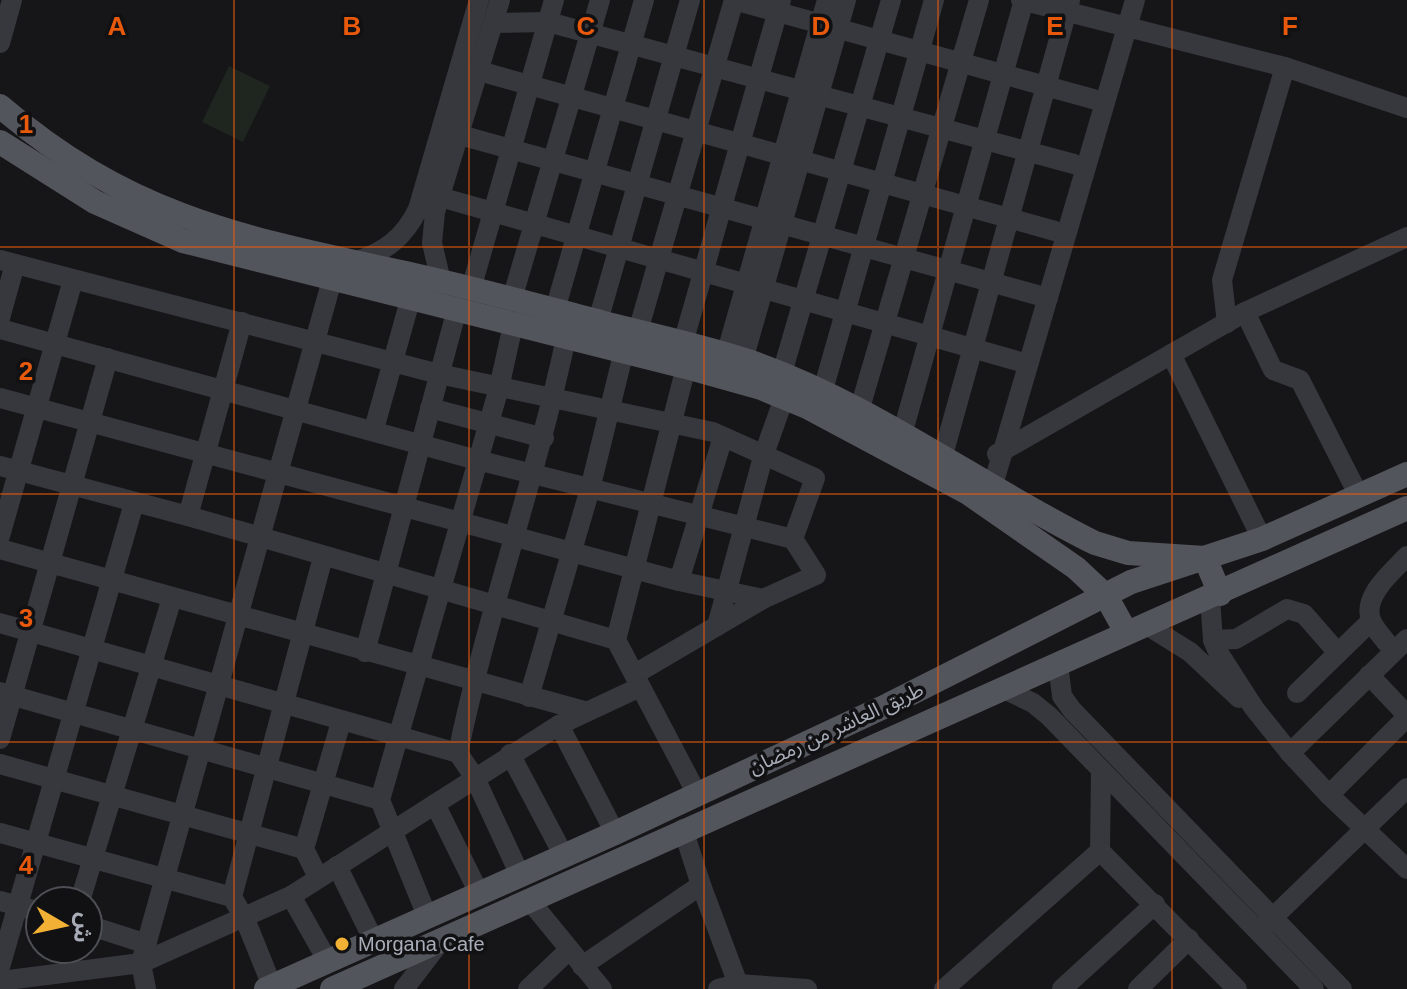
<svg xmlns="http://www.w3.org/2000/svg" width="1407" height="989" viewBox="0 0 1407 989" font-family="Arial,'Noto Sans Arabic',sans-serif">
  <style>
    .green { fill: #1e261f }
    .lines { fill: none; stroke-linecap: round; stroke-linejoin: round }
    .minor { stroke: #37383d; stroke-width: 20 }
    .major { stroke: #53555c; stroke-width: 24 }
    .grid { fill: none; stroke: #e8590c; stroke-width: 2; stroke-opacity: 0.55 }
    .poi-dot { fill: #f2b134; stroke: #111113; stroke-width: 3 }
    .labels { text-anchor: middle; stroke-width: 7; stroke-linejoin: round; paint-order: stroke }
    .street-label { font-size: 20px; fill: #a8adb8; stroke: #111113 }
    .poi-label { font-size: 20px; fill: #a8adb8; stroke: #111113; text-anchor: start }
    .grid-label { font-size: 26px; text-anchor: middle; font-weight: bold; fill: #e8590c; stroke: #111113; stroke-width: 7; stroke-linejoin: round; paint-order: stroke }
  </style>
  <rect width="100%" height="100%" fill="#161618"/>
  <!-- green -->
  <polygon class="green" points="229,66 270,86 243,142 202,122"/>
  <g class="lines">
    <!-- minor -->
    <g class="minor">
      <polyline points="1021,0 1285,67 1407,108"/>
      <polyline points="493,23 548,22 1074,164"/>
      <polyline points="0,43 12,0"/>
      <polyline points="479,71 1055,231"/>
      <polyline points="460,135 1048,298"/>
      <polyline points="440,197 1028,364"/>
      <polyline points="0,260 439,374 713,432 815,478 793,539"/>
      <path d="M353,262C384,253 404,238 418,209L479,0"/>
      <polyline points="441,281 432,243 435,212 500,0"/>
      <polyline points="471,289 554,0"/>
      <polyline points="512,299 600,0"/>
      <polyline points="555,310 644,0"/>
      <polyline points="1245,312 1273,370 1300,380 1359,496"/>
      <polyline points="0,318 15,264"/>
      <polyline points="598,321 690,0"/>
      <polyline points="1227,323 1222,280 1285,67"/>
      <polyline points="0,329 477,460 793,539 816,575 763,599 679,581 0,398"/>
      <polyline points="638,331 734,0 1093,99"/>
      <polyline points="683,343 781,0"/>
      <polyline points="1171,354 1262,539"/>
      <polyline points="726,355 827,0"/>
      <polyline points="743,360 846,0"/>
      <polyline points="686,367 616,640 696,792"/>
      <polyline points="782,373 891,0"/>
      <polyline points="823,390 934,0"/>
      <polyline points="430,408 544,438"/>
      <polyline points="860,408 979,0"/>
      <polyline points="374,429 411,297"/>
      <polyline points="903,431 1024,0"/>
      <polyline points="997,454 1245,312 1407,237"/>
      <polyline points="943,455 1070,0"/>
      <polyline points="0,466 188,516 616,640"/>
      <polyline points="993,485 1135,0"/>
      <polyline points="188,516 242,322"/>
      <polyline points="0,536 73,280"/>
      <polyline points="0,549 584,711"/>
      <polyline points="679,581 723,437"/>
      <polyline points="1210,598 1213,640 1218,652 1254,708 1290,753"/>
      <polyline points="0,623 458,753 475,778 520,875"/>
      <polyline points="1145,624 1190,652 1239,698"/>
      <polyline points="717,626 763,457 784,398"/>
      <polyline points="1407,639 1290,753 1329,795 1407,869"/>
      <polyline points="1213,640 1236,639 1287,609 1304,614 1338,653"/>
      <path d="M1394,651C1387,642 1375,631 1371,620C1362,596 1393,571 1407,556"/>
      <polyline points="365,652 457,309"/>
      <polyline points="1058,664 1062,696 1072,710 1342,989"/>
      <polyline points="635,674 763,599"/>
      <polyline points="1369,675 1407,715"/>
      <polyline points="1004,689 1033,703 1049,716 1314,989"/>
      <polyline points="0,692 380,800"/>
      <polyline points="1297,693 1371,621"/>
      <polyline points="529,697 590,489 624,351"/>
      <polyline points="559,725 615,833"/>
      <polyline points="0,739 108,358"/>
      <path d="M458,753C487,613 536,479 566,338"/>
      <polyline points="510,754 564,856"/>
      <polyline points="0,764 304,849"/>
      <polyline points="1329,795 1407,717"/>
      <polyline points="435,804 479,893"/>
      <polyline points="0,833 232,897 245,919 272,986"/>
      <polyline points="1100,851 1101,770"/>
      <polyline points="337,866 373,939"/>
      <polyline points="318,877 304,849 341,722"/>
      <polyline points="701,885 738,984"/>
      <polyline points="291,896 327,960"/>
      <polyline points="232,897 323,557"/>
      <polyline points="0,901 40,912"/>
      <polyline points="80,901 172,598"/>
      <polyline points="530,901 602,989"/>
      <polyline points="427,916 380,800 499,388 513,325"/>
      <polyline points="88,925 147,944"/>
      <polyline points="1263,927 1407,788"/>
      <polyline points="582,966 701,885 683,829"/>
      <polyline points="0,967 134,503"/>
      <polyline points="0,981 141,963 291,896 559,725 638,688"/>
      <polyline points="146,989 141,963 332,280"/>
      <polyline points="404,989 440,942"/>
      <polyline points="528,989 569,950"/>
      <polyline points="718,989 738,984 807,989"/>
      <polyline points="944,989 1100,851 1237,989"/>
      <polyline points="1062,989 1155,904"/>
      <polyline points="1138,989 1189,939"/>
    </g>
    <!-- major -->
    <g class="major">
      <path d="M0,106C133,220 249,239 414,275C477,289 539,306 601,322C650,335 700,345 748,361C875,405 976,484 1095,543L1128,553L1205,558L1220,594"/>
      <polyline points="0,142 95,202 183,241 686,367 761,388 807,407 968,493 1076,568 1106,596 1126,632"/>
      <polyline points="266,989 615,833 888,705 1131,582 1262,539 1407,474"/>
      <polyline points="332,989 1407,508"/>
    </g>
  </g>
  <!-- grid -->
  <path class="grid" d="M234,0V989M469,0V989M704,0V989M938,0V989M1172,0V989M0,247H1407M0,494H1407M0,742H1407"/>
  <!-- markers -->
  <circle class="poi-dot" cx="342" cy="944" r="8"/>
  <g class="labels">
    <!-- street labels -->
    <g class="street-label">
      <text transform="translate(836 728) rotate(-25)" y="7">طريق العاشر من رمضان</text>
    </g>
    <!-- poi labels -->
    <g class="poi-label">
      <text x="358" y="951">Morgana Cafe</text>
    </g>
  </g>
  <g class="grid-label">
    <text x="117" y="35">A</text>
    <text x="352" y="35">B</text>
    <text x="586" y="35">C</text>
    <text x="821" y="35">D</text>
    <text x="1055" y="35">E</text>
    <text x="1290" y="35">F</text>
    <text x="26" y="133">1</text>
    <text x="26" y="380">2</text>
    <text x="26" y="627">3</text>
    <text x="26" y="874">4</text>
  </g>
  <!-- north arrow -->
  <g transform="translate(64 925) rotate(99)"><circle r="38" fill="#111113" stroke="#4d4f55" stroke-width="2"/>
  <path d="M0-6L14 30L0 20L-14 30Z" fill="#f2b134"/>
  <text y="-12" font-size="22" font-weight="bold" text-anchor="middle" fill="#a8adb8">ش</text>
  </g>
</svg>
